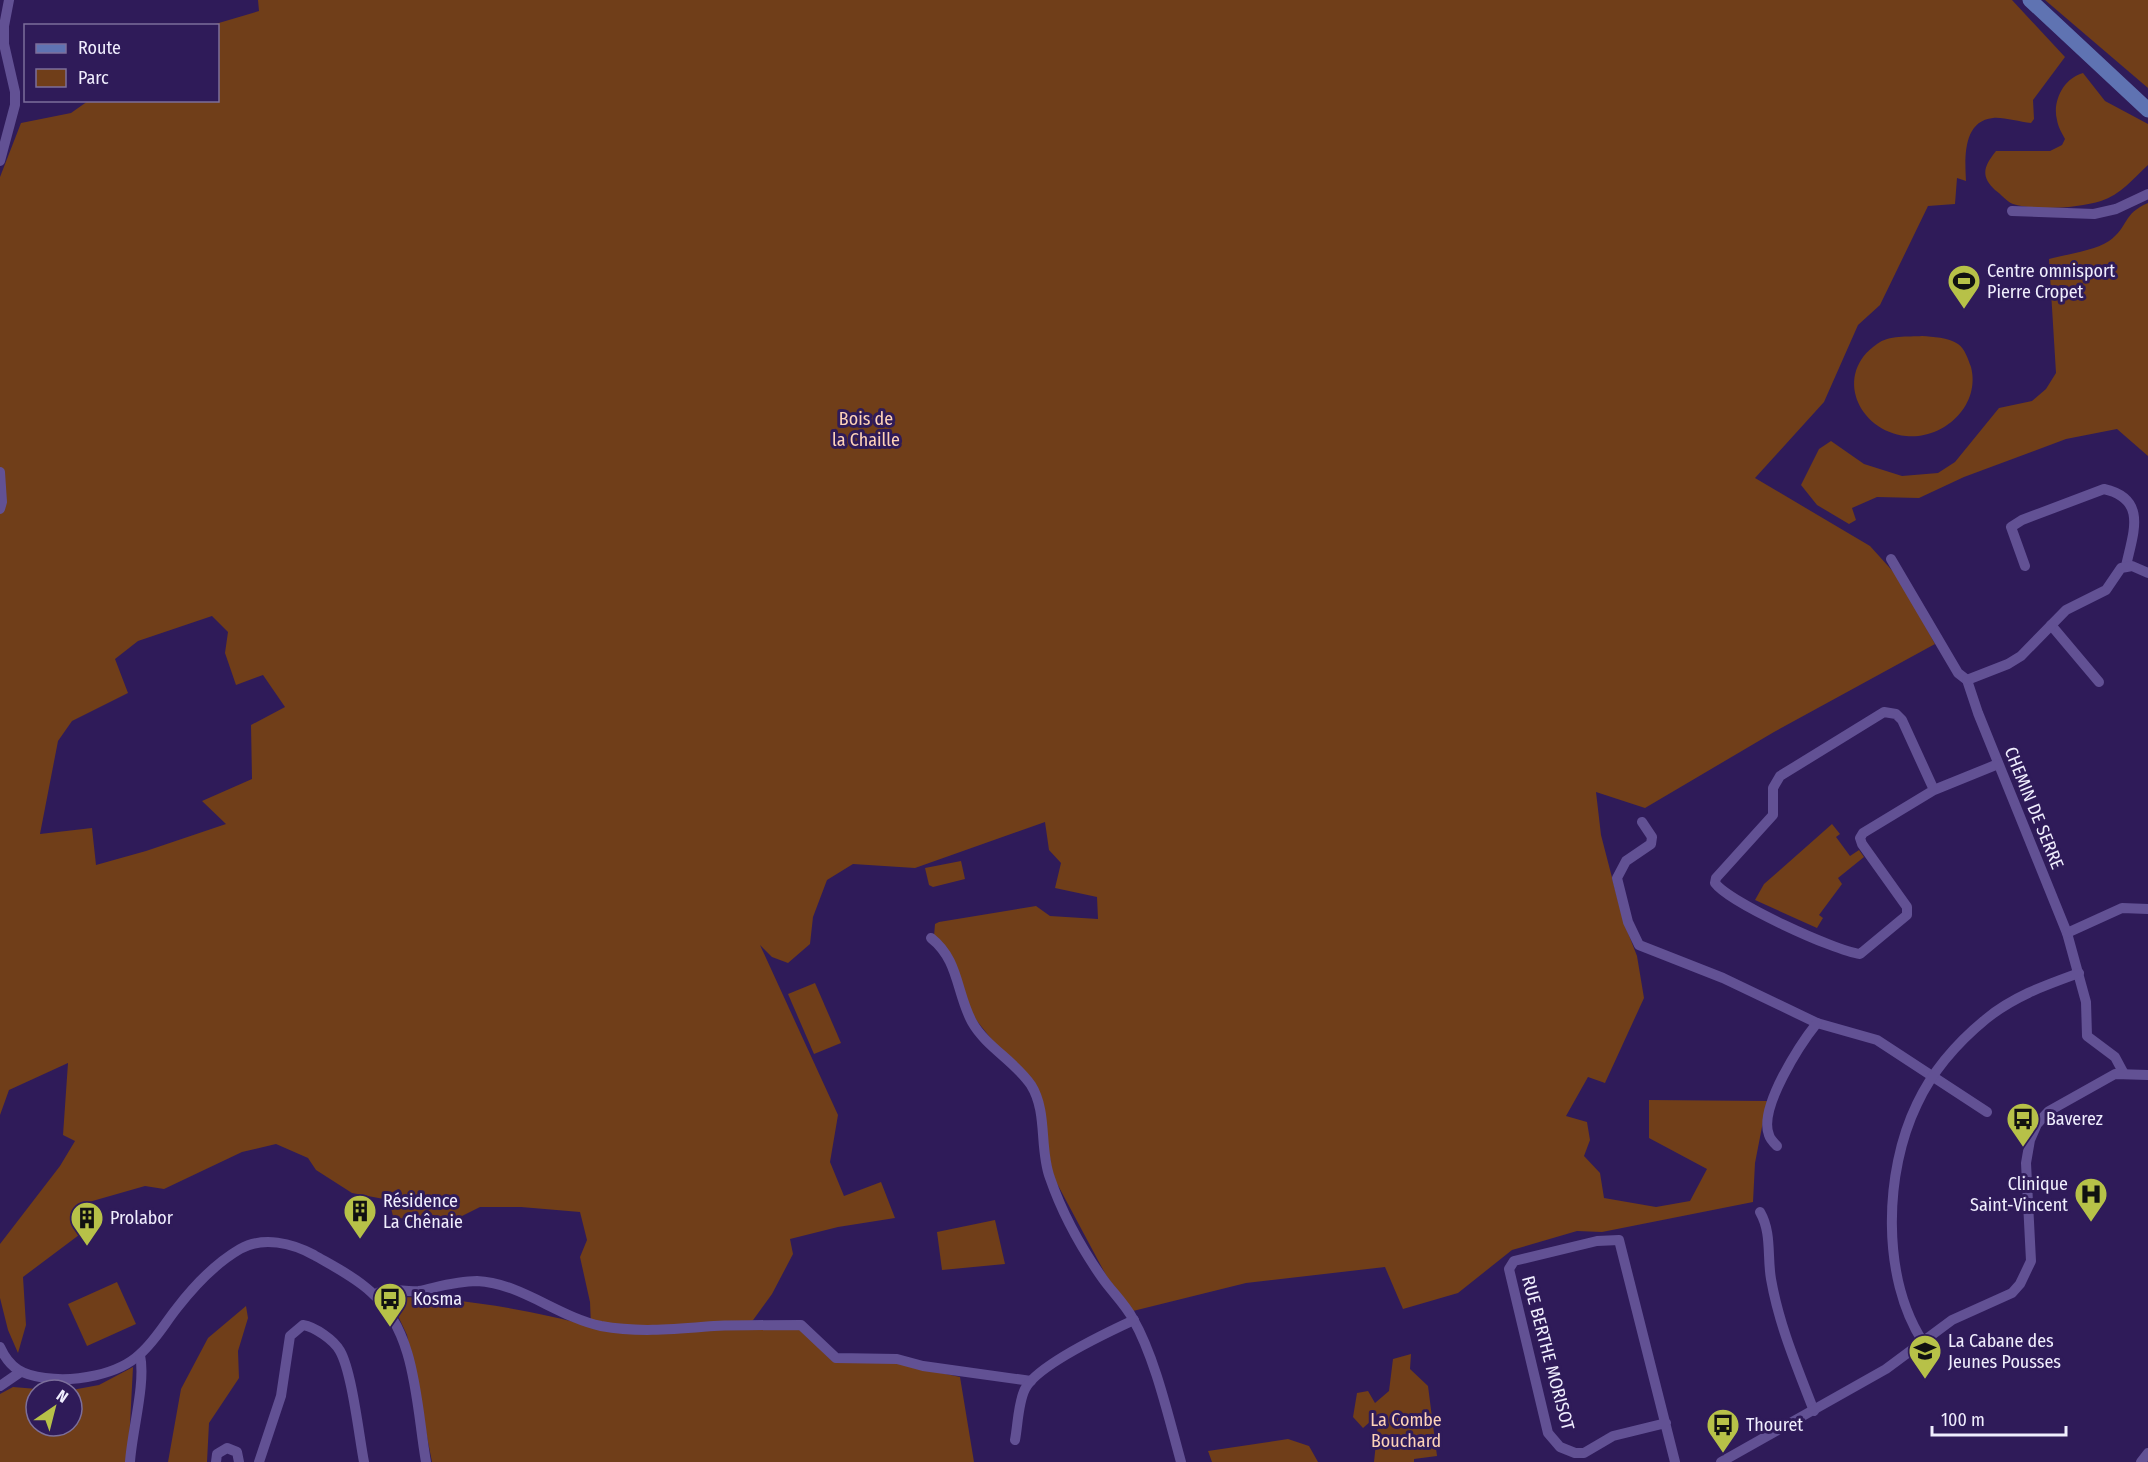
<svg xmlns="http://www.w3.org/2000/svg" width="2148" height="1462" viewBox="0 0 2148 1462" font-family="'Fira Sans Condensed',sans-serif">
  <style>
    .green { fill: #703e19; fill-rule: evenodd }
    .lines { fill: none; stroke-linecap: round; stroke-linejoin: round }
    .street { stroke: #625194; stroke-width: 10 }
    .secondary { stroke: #5f73b2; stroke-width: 15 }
    .labels { text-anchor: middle; stroke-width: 6; stroke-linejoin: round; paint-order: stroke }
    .poi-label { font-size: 18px; fill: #f0eefe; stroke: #2f1b59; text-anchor: start }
    .park-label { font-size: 18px; fill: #fed3b8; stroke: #2f1b59 }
    .street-label { font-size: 18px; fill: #f0eefe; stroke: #2f1b59 }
  </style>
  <rect width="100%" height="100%" fill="#2f1b59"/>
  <!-- green -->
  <g class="green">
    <path d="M258,0H2012L2065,57L2033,100L2034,119L2031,123C2019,122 2004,117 1993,118C1962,121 1965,160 1966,181L1957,178L1955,204L1928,206L1880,305L1858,325L1824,402L1755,478L1870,546L1898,577L1935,644L1774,732L1645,808L1596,792L1601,835L1623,920L1637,956L1644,998L1605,1083L1588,1077L1566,1116L1587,1122L1590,1140L1584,1156L1600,1173L1604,1198L1656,1207L1690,1201L1707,1169L1649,1138V1100L1767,1101L1755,1163L1753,1202L1602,1232L1577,1231L1512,1250L1458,1293L1403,1309L1385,1267L1246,1283L1133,1311L1107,1277L1053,1176L1040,1100L969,1011L934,936L935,924L939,922L1036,906L1050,916L1098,919L1097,897L1055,888L1061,863L1049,850L1045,822L915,868L853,864L827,880L813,917L810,944L788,963L772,957L760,945L838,1115L830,1162L844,1196L881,1182L895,1218L838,1227L790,1239L793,1254L772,1294L748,1327L800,1328L831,1360L895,1363L960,1377L974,1462H432L407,1335L389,1297C453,1296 530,1310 591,1326L590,1302L580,1257L587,1240L580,1212L521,1207H480L438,1228L393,1216L389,1200L352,1193L316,1170L308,1158L276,1144L242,1152L164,1189L145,1186L82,1204L83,1232L23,1277L26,1325L18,1353L8,1330L0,1298V1244L60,1166L75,1141L63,1135L68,1063L9,1090L0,1115V177L21,123L71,113L88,101L218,100V26L212,25L259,11ZM212,616L228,632L225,653L236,685L263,675L285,707L251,725L252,779L202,801L226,824L146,851L96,865L92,828L40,834L58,741L72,721L128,693L115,659L138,641Z"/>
    <polygon points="2045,0 2148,0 2148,88"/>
    <path d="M2083,73L2105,101L2148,124V165C2134,178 2120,195 2101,201C2079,208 2035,211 2013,204C2007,202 2001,194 1995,190C1980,176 1984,166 1996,151H2050L2062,145L2065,139C2062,133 2058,127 2057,120C2052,101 2064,78 2083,73Z"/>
    <path d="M2148,203V456L2117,429L2066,439L1964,477L1919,498L1877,497L1852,508L1856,520L1849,524L1817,505L1801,485L1819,449L1831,441L1864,464L1902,476L1938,473L1955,462L1999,408L2032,401L2046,389L2056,373L2049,259C2067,254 2094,251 2109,241C2129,227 2122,214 2148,203Z"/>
    <path d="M1922,336C1933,337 1948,337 1958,344C1965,349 1968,359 1971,367C1981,406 1943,440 1906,436C1858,431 1833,374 1877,344C1889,335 1908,337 1922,336Z"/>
    <polygon points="1832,824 1840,834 1836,837 1850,856 1859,850 1864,857 1838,878 1842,884 1819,915 1823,918 1817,928 1755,900 1764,884"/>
    <polygon points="961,861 965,879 933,887 929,885 925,868"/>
    <polygon points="815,983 841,1043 814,1054 788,994"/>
    <polygon points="995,1220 1005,1264 942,1270 937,1232"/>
    <polygon points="117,1282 136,1324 87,1346 68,1304"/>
    <polygon points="246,1306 248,1318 238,1351 239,1378 209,1423 207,1462 168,1462 181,1389 208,1338"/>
    <polygon points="1411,1354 1410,1369 1428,1386 1437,1456 1414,1459 1414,1462 1374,1462 1379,1414 1363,1428 1353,1417 1357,1393 1368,1391 1375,1403 1389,1391 1393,1359"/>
    <polygon points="133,1367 128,1462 0,1462 0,1394 13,1387 49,1390 36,1390 36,1426 72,1426 72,1390 99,1385"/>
    <polygon points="1288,1439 1309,1446 1318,1462 1212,1462 1208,1451"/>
  </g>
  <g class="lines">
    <!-- street -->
    <g class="street">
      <polyline points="0,161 15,105 15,92 4,44 4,26 9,0"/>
      <polyline points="2012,211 2094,214 2116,209 2148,194"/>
      <polyline points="0,472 2,502 0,509"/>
      <polyline points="1891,559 1958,673 1967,680 1978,713 2067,933 2086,1002 2087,1036 2115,1057 2123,1072"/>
      <path d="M2025,566L2011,527L2022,520L2104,489C2148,499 2133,533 2126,566"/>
      <polyline points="2051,625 2099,682"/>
      <polyline points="1967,680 2008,664 2021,656 2066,610 2106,590 2121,568 2132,566 2148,573"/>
      <path d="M1934,790L1902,720L1896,714L1884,712L1780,776L1773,788V815L1716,878L1715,883C1730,903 1835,951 1860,954L1907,915V907L1862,844L1860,838L1863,833L1934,790L1998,764"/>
      <polyline points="1642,822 1652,837 1651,844 1626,861 1617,878 1628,922 1639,945 1723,978 1817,1023 1877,1040 1987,1112"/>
      <polyline points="2067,933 2122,908 2148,909"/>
      <path d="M931,938C959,960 956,992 972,1022C986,1047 1015,1061 1031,1085C1048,1112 1039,1149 1050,1178C1062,1213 1082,1249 1103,1279C1113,1293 1125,1304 1133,1319C1155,1357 1169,1419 1181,1462"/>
      <path d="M1777,1146C1774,1143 1770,1139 1769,1135C1758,1108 1801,1043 1817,1023"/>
      <path d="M1760,1212C1772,1233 1767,1256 1771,1279C1779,1325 1797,1367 1814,1411"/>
      <path d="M375,1295C386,1285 404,1293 419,1291C438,1287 456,1281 477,1281C521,1283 558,1317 601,1326C639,1333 676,1329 714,1326C743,1325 772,1325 801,1325L836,1358L897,1359L923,1366L1031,1381"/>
      <path d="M1923,1342C1881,1277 1884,1172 1917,1104C1932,1072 1958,1042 1986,1019C2014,996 2046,985 2079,973"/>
      <path d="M0,1347C10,1369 23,1375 45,1378C75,1382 118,1375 140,1354C155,1341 165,1323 177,1308C194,1286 216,1263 240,1249C263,1236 292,1243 314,1255C333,1266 355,1277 371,1292C417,1333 416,1405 426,1462"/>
      <polyline points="0,1386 19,1373"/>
      <polyline points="1666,1423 1613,1436 1584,1453 1575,1453 1560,1447 1548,1433 1509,1269 1514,1261 1597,1241 1619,1240 1675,1462"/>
      <path d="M1015,1440C1018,1424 1018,1403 1025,1389C1037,1365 1108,1332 1134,1320"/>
      <path d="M130,1462C132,1431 146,1383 140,1355"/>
      <polyline points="216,1462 217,1454 227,1448 237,1452 239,1462"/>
      <path d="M259,1462L281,1396L290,1336L303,1325C315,1327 334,1340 340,1351C352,1372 359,1436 364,1462"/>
      <polyline points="1721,1462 1886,1369 1952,1320 2012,1293 2020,1284 2031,1261 2026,1163 2030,1140 2037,1124 2049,1111 2115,1074 2148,1075"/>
      <polyline points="2141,1462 2148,1453"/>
    </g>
    <!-- secondary -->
    <polyline class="secondary" points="2030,0 2148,110"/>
  </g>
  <!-- icons -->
  <defs>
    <g id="stadium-pin" transform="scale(1.725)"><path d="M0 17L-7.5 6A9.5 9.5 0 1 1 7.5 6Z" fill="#b7c148" stroke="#2f1b59"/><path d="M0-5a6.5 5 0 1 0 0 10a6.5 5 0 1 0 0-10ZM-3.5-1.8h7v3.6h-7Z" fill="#111"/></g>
    <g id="bus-pin" transform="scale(1.725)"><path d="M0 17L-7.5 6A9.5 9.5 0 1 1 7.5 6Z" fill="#b7c148" stroke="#2f1b59"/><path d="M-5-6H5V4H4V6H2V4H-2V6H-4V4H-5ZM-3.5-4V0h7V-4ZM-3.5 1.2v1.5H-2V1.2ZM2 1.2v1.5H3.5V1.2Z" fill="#111"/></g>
    <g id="hospital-pin" transform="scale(1.725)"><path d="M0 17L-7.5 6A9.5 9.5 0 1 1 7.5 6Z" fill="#b7c148" stroke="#2f1b59"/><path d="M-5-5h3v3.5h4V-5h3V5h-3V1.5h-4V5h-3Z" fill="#111"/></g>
    <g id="building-pin" transform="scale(1.725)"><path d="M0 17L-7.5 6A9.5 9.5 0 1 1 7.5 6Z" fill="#b7c148" stroke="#2f1b59"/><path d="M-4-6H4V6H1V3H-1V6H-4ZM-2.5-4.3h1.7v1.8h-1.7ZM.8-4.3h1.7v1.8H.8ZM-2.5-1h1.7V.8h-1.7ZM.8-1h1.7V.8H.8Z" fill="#111"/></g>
    <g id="school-pin" transform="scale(1.725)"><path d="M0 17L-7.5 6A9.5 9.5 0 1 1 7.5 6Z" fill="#b7c148" stroke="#2f1b59"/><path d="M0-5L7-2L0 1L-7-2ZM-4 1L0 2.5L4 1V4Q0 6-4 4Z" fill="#111"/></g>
  </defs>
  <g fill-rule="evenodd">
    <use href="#stadium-pin" x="1964" y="281"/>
    <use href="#bus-pin" x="2023" y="1119"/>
    <use href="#hospital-pin" x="2091" y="1194"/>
    <use href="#building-pin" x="360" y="1211"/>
    <use href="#building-pin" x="87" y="1218"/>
    <use href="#bus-pin" x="390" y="1299"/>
    <use href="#school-pin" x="1925" y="1351"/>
    <use href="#bus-pin" x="1723" y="1425"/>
  </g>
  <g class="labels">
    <!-- poi labels -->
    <g class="poi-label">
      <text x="1987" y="277">Centre omnisport<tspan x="1987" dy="21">Pierre Cropet</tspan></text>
      <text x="2046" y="1125">Baverez</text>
      <text x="2068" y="1190" text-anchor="end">Clinique<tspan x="2068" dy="21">Saint-Vincent</tspan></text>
      <text x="383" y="1207">Résidence<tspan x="383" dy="21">La Chênaie</tspan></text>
      <text x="110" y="1224">Prolabor</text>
      <text x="413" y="1305">Kosma</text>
      <text x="1948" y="1347">La Cabane des<tspan x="1948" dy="21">Jeunes Pousses</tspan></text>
      <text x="1746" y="1431">Thouret</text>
    </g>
    <!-- park labels -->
    <g class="park-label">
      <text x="866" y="425">Bois de<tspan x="866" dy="21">la Chaille</tspan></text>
      <text x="1406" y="1426">La Combe<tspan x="1406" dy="21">Bouchard</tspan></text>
    </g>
    <!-- street labels -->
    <g class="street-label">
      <text transform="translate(2034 808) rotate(68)" y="6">CHEMIN DE SERRE</text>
      <text transform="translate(1548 1353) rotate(75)" y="6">RUE BERTHE MORISOT</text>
    </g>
  </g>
  <!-- legend -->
  <rect x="24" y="24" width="195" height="78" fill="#2f1b59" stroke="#7c6f9b" stroke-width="1.5"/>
  <rect x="36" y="44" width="30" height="9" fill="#5f73b2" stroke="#7c6f9b" stroke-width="1.5"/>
  <text x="78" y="54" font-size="18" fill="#f0eefe">Route</text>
  <rect x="36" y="69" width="30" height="18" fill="#703e19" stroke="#7c6f9b" stroke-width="1.5"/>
  <text x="78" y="84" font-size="18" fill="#f0eefe">Parc</text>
  <!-- north arrow -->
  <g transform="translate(54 1408) rotate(35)"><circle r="28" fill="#2f1b59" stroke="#7c6f9b" stroke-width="1.5"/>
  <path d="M0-4.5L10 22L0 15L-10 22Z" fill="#b7c148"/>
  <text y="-9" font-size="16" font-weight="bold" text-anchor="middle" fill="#f0eefe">N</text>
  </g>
  <!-- scale -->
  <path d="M1932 1426v9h134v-9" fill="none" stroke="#f0eefe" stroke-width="3"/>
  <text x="1941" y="1426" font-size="18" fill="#f0eefe" stroke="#2f1b59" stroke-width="4.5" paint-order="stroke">100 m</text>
</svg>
